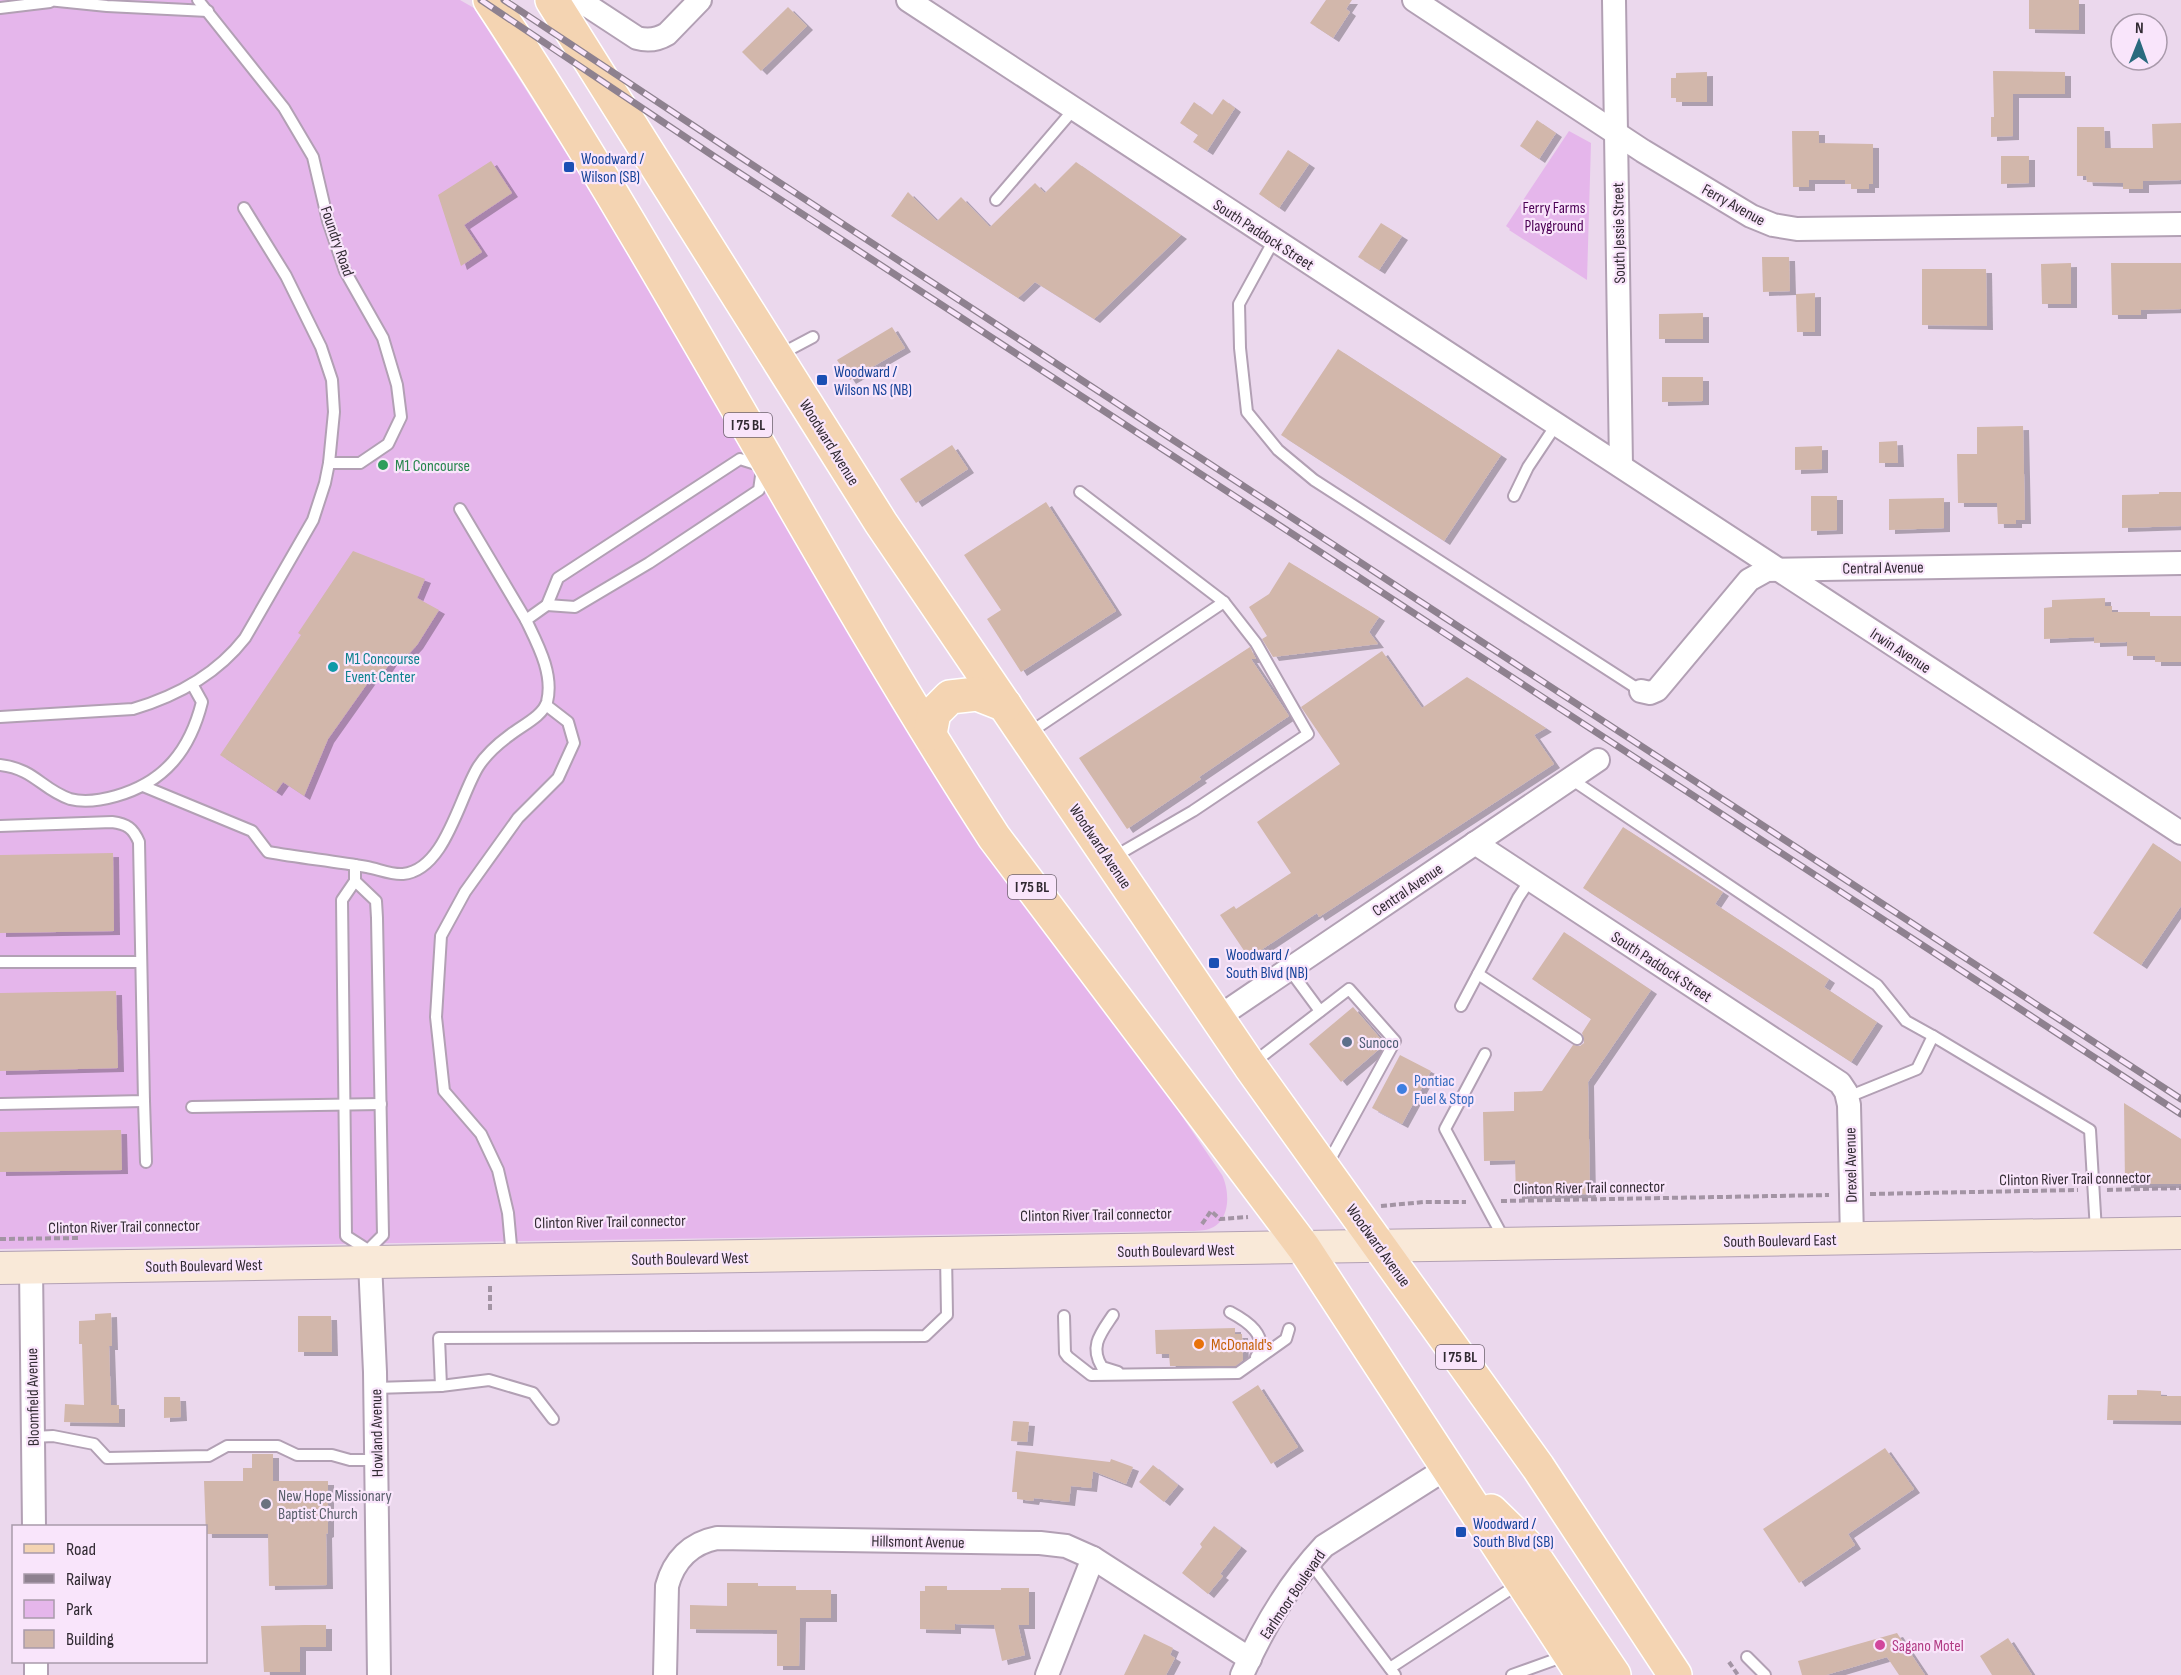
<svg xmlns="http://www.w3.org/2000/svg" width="2181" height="1675" viewBox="0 0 2181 1675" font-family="'Sofia Sans Condensed',sans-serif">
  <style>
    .green { fill: #e5b6eb }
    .building { fill: #d2b7ab; filter: url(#shadow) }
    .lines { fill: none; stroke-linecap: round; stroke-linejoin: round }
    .lane-casing { stroke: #b2a0b4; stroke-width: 14 }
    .street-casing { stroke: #b2a0b4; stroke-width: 26 }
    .secondary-casing { stroke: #b2a0b4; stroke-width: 34 }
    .primary-casing { stroke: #fff; stroke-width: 36 }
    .path { stroke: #a394a4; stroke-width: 4; stroke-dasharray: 6 3; stroke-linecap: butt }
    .lane { stroke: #fff; stroke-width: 10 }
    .street { stroke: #fff; stroke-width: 22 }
    .secondary { stroke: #f9e9d8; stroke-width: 32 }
    .primary { stroke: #f4d4b2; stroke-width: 33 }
    .rail-casing { stroke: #8e818f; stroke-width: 7 }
    .rail { stroke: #f9e5fb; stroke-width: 4.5; stroke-dasharray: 14; stroke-linecap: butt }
    .transit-dot { fill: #1a4fb4; stroke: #f9e5fb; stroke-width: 2 }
    .leisure-dot { fill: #2e9e5b; stroke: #f9e5fb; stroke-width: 2 }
    .culture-dot { fill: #0f9aa8; stroke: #f9e5fb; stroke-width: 2 }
    .service-dot { fill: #5c6f8a; stroke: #f9e5fb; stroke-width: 2 }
    .shop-dot { fill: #3f7fe0; stroke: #f9e5fb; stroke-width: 2 }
    .food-dot { fill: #e8710a; stroke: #f9e5fb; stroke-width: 2 }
    .worship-dot { fill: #6b7280; stroke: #f9e5fb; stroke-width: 2 }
    .hotel-dot { fill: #d1479c; stroke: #f9e5fb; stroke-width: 2 }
    .labels { text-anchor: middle; stroke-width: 4.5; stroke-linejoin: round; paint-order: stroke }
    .shield { fill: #f9e5fb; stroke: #6d626e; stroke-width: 1.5 }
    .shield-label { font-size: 15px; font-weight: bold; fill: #312a32 }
    .transit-label { font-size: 16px; fill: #164399; stroke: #f9e5fb; text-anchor: start }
    .street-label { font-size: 16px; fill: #312a32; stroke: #f9e5fb }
    .park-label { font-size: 16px; fill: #4c0055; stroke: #f9e5fb }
    .leisure-label { font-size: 16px; fill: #27864d; stroke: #f9e5fb; text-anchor: start }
    .culture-label { font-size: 16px; fill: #0d838f; stroke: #f9e5fb; text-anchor: start }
    .service-label { font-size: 16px; fill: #4e5e75; stroke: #f9e5fb; text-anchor: start }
    .shop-label { font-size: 16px; fill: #366cbe; stroke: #f9e5fb; text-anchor: start }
    .food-label { font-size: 16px; fill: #c56008; stroke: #f9e5fb; text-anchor: start }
    .worship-label { font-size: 16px; fill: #5b616d; stroke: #f9e5fb; text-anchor: start }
    .hotel-label { font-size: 16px; fill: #b23c85; stroke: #f9e5fb; text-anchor: start }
  </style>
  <defs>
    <filter id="shadow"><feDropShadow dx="6" dy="4" stdDeviation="0" flood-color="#0004"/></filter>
  </defs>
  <rect width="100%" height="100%" fill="#ebd8ed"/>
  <!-- green -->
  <g class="green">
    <path d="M0,0H460L474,8L1124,1031L1222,1175C1230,1191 1231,1222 1209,1229C1202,1231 1192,1231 1185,1231L0,1249Z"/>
    <polygon points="1569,131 1591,143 1587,280 1509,230 1510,229 1506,226"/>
  </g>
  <!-- building -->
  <g class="building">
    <polygon points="1326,0 1352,0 1346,9 1350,12 1333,38 1310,23"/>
    <polygon points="2029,0 2079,0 2079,30 2029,29"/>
    <polygon points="788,7 807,26 761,71 742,52"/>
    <polygon points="1993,71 2065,72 2065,94 2013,94 2013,136 1991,137 1991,117 1994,117"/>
    <polygon points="1707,72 1707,102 1676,102 1676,98 1671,98 1671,78 1676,78 1676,73"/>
    <polygon points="1223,99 1235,108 1207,151 1193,142 1198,135 1180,123 1194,102 1212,115"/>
    <polygon points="1537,120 1556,133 1539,159 1520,146"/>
    <polygon points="2181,123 2181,180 2143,181 2143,189 2123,189 2123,183 2087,182 2086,176 2077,176 2077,127 2104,127 2105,148 2153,148 2152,124"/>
    <polygon points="1792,131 1819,131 1819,143 1873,144 1873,184 1869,184 1869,189 1851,189 1851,184 1845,184 1845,180 1809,180 1809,187 1793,187"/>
    <polygon points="1288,150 1309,164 1279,208 1259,194"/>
    <polygon points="2001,156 2029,156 2029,183 2001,184"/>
    <polygon points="491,161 512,193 464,225 482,252 461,266 438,195"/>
    <polygon points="1076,162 1181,235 1094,319 1035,282 1018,298 891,216 908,192 937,221 961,197 990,227 1035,183 1045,193"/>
    <polygon points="1381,223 1402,236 1379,270 1358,257"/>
    <polygon points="1762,257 1789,257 1790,291 1763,292"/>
    <polygon points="2071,263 2071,304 2042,304 2041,264"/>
    <polygon points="2111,263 2181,263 2181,309 2141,310 2141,315 2112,315"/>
    <polygon points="1922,269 1986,269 1987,326 1922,325"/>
    <polygon points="1815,293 1815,332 1797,332 1796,294"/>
    <polygon points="1703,313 1703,339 1659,339 1659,314"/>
    <polygon points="892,327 905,348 850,380 837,360"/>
    <polygon points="1338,349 1501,455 1444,541 1281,435"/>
    <polygon points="1662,377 1703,377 1703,401 1662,402"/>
    <polygon points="2023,426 2025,520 2016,520 2016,524 1998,524 1997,503 1958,503 1957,454 1977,454 1977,427"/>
    <polygon points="1897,441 1898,463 1879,463 1879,442"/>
    <polygon points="952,445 968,469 916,503 900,479"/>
    <polygon points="1822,446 1822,469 1795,470 1795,447"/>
    <polygon points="2159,492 2181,492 2181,526 2122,528 2122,495 2159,494"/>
    <polygon points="1811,496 1837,496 1837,530 1811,531"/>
    <polygon points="1944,498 1944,528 1889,530 1889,499"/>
    <polygon points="1046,502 1116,611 1021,672 987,619 1001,610 964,555"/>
    <polygon points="353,551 425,579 417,598 439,610 417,645 403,660 395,655 380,678 374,674 328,739 304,796 283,782 276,792 220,755 301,635 298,633"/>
    <polygon points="1289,562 1379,617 1369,632 1378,644 1273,657 1262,639 1267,636 1249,607 1269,594"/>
    <polygon points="2105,598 2105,606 2112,606 2112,612 2150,612 2150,616 2181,616 2181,662 2155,662 2155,656 2127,656 2127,642 2094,643 2094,637 2044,639 2044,608 2052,607 2052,600"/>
    <polygon points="1250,647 1256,659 1251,659 1289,716 1199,777 1201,779 1127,829 1079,758"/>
    <polygon points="1382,651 1422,708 1467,677 1546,728 1534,735 1554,764 1319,917 1317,913 1249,958 1220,915 1234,906 1236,909 1291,873 1257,822 1340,764 1301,707"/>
    <polygon points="1623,827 1723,892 1715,904 1829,979 1824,987 1877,1022 1851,1062 1583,888"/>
    <polygon points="2153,843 2181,862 2181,906 2141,965 2093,933"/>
    <polygon points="113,853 114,931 0,933 0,855"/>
    <polygon points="1564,932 1651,990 1588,1082 1590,1194 1516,1195 1515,1160 1484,1161 1483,1112 1514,1111 1514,1092 1542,1091 1573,1045 1580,1046 1584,1043 1584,1039 1582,1033 1591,1019 1532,979"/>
    <polygon points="116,991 118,1068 0,1071 0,993"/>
    <polygon points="1353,1007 1385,1044 1341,1082 1309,1044"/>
    <polygon points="1400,1055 1431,1071 1402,1124 1372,1108"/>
    <polygon points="2124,1103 2181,1139 2181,1184 2125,1184"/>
    <polygon points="121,1130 122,1170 0,1172 0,1132"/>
    <polygon points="111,1313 112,1346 109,1346 111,1405 119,1405 119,1423 64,1422 65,1404 84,1405 82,1344 79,1344 79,1321 95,1320 95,1314"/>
    <polygon points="298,1316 331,1316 332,1352 298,1352"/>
    <polygon points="1235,1328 1235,1334 1242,1334 1243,1360 1236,1366 1170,1366 1169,1354 1156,1354 1155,1330"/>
    <polygon points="1258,1385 1298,1447 1271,1464 1232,1402"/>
    <polygon points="2137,1390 2161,1391 2161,1396 2181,1396 2181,1421 2107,1420 2108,1395 2137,1395"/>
    <polygon points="164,1397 180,1397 181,1417 164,1418"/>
    <polygon points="1013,1421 1029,1422 1027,1442 1011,1441"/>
    <polygon points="1885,1448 1914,1489 1848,1534 1855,1545 1799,1583 1763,1529"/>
    <polygon points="1016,1451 1110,1462 1111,1459 1133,1467 1126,1484 1093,1471 1091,1488 1071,1486 1069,1502 1034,1498 1033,1501 1017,1499 1017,1492 1012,1492"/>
    <polygon points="252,1454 273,1454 273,1481 328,1481 328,1533 326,1534 327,1585 269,1586 268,1534 206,1534 204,1481 243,1481 243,1468 252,1468"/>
    <polygon points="1153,1465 1178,1485 1164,1502 1139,1482"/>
    <polygon points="1214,1526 1241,1547 1220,1574 1223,1576 1208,1594 1182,1573 1202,1547 1200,1544"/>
    <polygon points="727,1583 758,1583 758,1586 796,1586 796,1590 831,1590 831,1618 800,1618 799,1666 777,1666 777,1630 690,1629 690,1605 727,1606"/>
    <polygon points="925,1586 947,1586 947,1590 1001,1590 1001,1588 1029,1588 1029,1625 1018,1625 1025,1655 1002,1661 994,1625 955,1624 955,1630 920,1629 920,1591 925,1591"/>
    <polygon points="305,1625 326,1625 326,1647 300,1647 300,1672 264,1672 261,1626"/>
    <polygon points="1897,1633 1925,1675 1899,1675 1887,1657 1826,1675 1802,1675 1798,1661"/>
    <polygon points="1144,1634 1173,1648 1170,1655 1175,1658 1166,1675 1124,1675"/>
    <polygon points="2008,1638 2032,1675 1992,1675 1980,1656"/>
  </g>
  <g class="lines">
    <!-- lane casing -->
    <g class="lane-casing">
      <g id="lane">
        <polyline points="48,0 107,6 208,11"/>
        <polyline points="198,0 284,108 313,157 328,221 345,271 383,338 397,385 401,417 388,444 360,463 329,463"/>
        <polyline points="0,8 50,2"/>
        <polyline points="996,200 1074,109"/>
        <polyline points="1274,240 1239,304 1240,348 1247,412 1278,450 1314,480 1641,691"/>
        <polyline points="779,355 813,337"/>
        <polyline points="762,466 740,459 558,578 547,605 575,607 649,563 759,490 762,469"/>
        <polyline points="1514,496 1528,467 1556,425"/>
        <polyline points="460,509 526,620 547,605"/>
        <path d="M0,717L133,709C177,696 217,674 245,638L313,520L325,483L329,463L334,412L332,380L321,347L286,276L244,208"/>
        <polyline points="1029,733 1224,602 1080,492"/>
        <path d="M0,765C35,769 41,789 70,799C85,803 102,800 116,796C165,782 190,750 202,702L192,684"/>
        <polyline points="1571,779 1877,985 1906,1021 1933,1036 1917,1069 1848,1097"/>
        <path d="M143,786L252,831L268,852C301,858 334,861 367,867C378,869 392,875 403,874C445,870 459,798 478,767C485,756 499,743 510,735C521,726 543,716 547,702C554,674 538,645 526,620"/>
        <path d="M0,826L112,822C127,824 133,828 139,842L144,1101L0,1104"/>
        <polyline points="1112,858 1193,811 1308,734 1256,643 1224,602"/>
        <polyline points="355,865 355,881 342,900 346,1236 368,1250 383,1235 377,918 376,901 355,881"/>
        <polyline points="0,962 141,962"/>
        <polyline points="1289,969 1320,1011"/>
        <polyline points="1478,974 1577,1039"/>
        <polyline points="1461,1006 1518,898 1530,880"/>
        <polyline points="1933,1036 2090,1130 2096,1231"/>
        <polyline points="1485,1054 1445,1129 1504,1239"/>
        <polyline points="1253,1063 1349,989 1395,1041 1327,1165"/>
        <polyline points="144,1101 146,1162"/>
        <polyline points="192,1107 381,1104"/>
        <polyline points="512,1257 508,1213 498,1170 481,1134 444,1091 436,1017 441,936 465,892 518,818 558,778 574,743 568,722 546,705"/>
        <path d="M1230,1312C1247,1321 1270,1336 1256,1357"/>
        <path d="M1113,1315C1101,1333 1089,1346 1102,1367L1118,1372"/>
        <polyline points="1064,1316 1065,1353 1068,1357 1091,1375 1238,1373 1286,1339 1289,1329"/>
        <polyline points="441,1386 489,1380 533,1393 553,1419"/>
        <polyline points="375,1388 441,1386 439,1338 925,1336 947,1315 946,1254"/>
        <polyline points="33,1437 53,1436 94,1444 107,1458 209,1456 227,1446 278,1446 297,1455 332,1455 350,1460 376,1460"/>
        <polyline points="1310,1562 1395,1675"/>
        <polyline points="1747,1657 1765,1675"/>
        <polyline points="1390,1668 1520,1583"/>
        <polyline points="1512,1675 1565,1656"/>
      </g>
    </g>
    <!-- street casing -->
    <g class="street-casing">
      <g id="street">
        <path d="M579,0L637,38C648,41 657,40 667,34L700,0"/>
        <polyline points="908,0 2181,833"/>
        <polyline points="1414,0 1643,151 1751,216 1773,225 1797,229 2181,224"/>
        <polyline points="1614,0 1621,466"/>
        <polyline points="1641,691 1650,693 1657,690 1749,580 1767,570 2181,563"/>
        <polyline points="1475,843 1840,1083 1846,1092 1849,1105 1852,1239"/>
        <polyline points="1217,1018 1598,760"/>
        <polyline points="370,1262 375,1372 379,1675"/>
        <polyline points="31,1267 34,1526"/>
        <polyline points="36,1662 36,1675"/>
        <path d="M665,1675L667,1586C674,1560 691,1543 717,1538L1040,1543L1066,1546L1093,1558L1250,1659"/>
        <polyline points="1047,1675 1093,1558"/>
        <path d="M1242,1675C1262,1630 1290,1582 1324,1546L1447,1468"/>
      </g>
    </g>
    <!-- secondary casing -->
    <g class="secondary-casing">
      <polyline id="secondary" points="0,1268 2181,1233"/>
    </g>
    <!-- primary casing -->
    <g class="primary-casing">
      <g id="primary">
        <path d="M490,0C670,272 817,564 994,837L1304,1248L1583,1675"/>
        <polyline points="552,0 881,523 1250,1066 1538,1467 1675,1675"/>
        <polyline points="930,734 934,713 950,697 977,694 1005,705"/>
        <polyline points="1491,1511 1527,1546 1614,1675"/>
      </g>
    </g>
    <!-- path -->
    <g class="path">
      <polyline points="2107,1190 2181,1188"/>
      <polyline points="1870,1194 2078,1190"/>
      <polyline points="1501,1201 1829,1195"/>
      <polyline points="1381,1206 1424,1202 1466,1202"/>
      <polyline points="1202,1224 1211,1211 1220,1219 1248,1217"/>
      <polyline points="0,1239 80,1238"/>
      <polyline points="490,1286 490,1310"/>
      <polyline points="1729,1662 1738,1675"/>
    </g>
    <!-- lane -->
    <use href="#lane" class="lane"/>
    <!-- street -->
    <use href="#street" class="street"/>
    <!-- secondary -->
    <use href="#secondary" class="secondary"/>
    <!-- primary -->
    <use href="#primary" class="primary"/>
    <!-- rail casing -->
    <g class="rail-casing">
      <g id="rail">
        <polyline points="481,0 715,157 2181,1114"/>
        <polyline points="504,0 745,160 2181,1099"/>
      </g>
    </g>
    <!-- rail -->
    <use href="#rail" class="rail"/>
  </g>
  <!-- markers -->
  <g class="transit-dot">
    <rect x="563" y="161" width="12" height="12" rx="3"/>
    <rect x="816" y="374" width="12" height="12" rx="3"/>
    <rect x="1208" y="957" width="12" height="12" rx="3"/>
    <rect x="1455" y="1526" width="12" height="12" rx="3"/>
  </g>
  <circle class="leisure-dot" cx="383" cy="465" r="6"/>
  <circle class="culture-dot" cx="333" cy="667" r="6"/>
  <circle class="service-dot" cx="1347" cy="1042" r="6"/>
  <circle class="shop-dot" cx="1402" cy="1089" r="6"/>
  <circle class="food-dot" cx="1199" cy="1344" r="6"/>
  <circle class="worship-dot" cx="266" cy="1504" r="6"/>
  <circle class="hotel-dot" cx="1880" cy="1645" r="6"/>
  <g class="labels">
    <!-- shield labels -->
    <g class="shield">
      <rect x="724" y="413" width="48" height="24" rx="4.5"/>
      <rect x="1008" y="875" width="48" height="24" rx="4.5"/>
      <rect x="1436" y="1345" width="48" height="24" rx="4.5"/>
    </g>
    <g class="shield-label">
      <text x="748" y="430">I 75 BL</text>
      <text x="1032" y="892">I 75 BL</text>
      <text x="1460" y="1362">I 75 BL</text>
    </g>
    <!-- transit labels -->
    <g class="transit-label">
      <text x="581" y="164">Woodward /<tspan x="581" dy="18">Wilson (SB)</tspan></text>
      <text x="834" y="377">Woodward /<tspan x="834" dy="18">Wilson NS (NB)</tspan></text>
      <text x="1226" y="960">Woodward /<tspan x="1226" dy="18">South Blvd (NB)</tspan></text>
      <text x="1473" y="1529">Woodward /<tspan x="1473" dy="18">South Blvd (SB)</tspan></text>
    </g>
    <!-- street labels -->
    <g class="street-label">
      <text transform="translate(1734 204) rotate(29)" y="6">Ferry Avenue</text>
      <text transform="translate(1618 233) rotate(-91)" y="6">South Jessie Street</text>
      <text transform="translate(1264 234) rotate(33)" y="6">South Paddock Street</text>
      <text transform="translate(338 241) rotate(71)" y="6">Foundry Road</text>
      <text transform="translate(830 442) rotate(58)" y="6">Woodward Avenue</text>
      <text transform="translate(1883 567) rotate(-1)" y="6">Central Avenue</text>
      <text transform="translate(1901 650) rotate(33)" y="6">Irwin Avenue</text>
      <text transform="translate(1101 846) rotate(56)" y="6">Woodward Avenue</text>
      <text transform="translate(1407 889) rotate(-34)" y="6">Central Avenue</text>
      <text transform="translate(1662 966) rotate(33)" y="6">South Paddock Street</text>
      <text transform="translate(1850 1165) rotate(-91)" y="6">Drexel Avenue</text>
      <text transform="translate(2075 1178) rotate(-1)" y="6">Clinton River Trail connector</text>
      <text transform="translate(1589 1187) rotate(-1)" y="6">Clinton River Trail connector</text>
      <text transform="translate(1096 1214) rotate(-1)" y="6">Clinton River Trail connector</text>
      <text transform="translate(610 1221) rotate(-1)" y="6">Clinton River Trail connector</text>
      <text transform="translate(124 1226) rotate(-1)" y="6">Clinton River Trail connector</text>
      <text transform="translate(1780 1240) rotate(-1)" y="6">South Boulevard East</text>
      <text transform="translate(1379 1245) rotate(54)" y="6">Woodward Avenue</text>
      <text transform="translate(1176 1250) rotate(-1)" y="6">South Boulevard West</text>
      <text transform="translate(690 1258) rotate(-1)" y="6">South Boulevard West</text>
      <text transform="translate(204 1265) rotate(-1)" y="6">South Boulevard West</text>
      <text transform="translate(32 1397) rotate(-91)" y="6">Bloomfield Avenue</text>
      <text transform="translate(376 1433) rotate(-91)" y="6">Howland Avenue</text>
      <text transform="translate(918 1541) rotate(1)" y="6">Hillsmont Avenue</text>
      <text transform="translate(1292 1594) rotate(-56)" y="6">Earlmoor Boulevard</text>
    </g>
    <!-- park labels -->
    <g class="park-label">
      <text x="1554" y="213">Ferry Farms<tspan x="1554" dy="18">Playground</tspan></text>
    </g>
    <!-- leisure labels -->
    <g class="leisure-label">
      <text x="395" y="471">M1 Concourse</text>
    </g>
    <!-- culture labels -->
    <g class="culture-label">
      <text x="345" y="664">M1 Concourse<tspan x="345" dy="18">Event Center</tspan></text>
    </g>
    <!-- service labels -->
    <g class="service-label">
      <text x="1359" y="1048">Sunoco</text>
    </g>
    <!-- shop labels -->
    <g class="shop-label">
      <text x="1414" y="1086">Pontiac<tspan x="1414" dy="18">Fuel &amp; Stop</tspan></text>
    </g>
    <!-- food labels -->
    <g class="food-label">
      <text x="1211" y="1350">McDonald's</text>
    </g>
    <!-- worship labels -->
    <g class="worship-label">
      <text x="278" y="1501">New Hope Missionary<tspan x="278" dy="18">Baptist Church</tspan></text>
    </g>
    <!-- hotel labels -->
    <g class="hotel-label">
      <text x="1892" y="1651">Sagano Motel</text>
    </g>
  </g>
  <!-- legend -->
  <rect x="12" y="1525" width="195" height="138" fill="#f9e5fb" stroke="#a99aab" stroke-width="1.5"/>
  <rect x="24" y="1544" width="30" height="9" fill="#f4d4b2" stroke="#a99aab" stroke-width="1.5"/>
  <text x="66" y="1555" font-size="18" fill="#312a32">Road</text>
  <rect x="24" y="1574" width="30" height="9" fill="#8e818f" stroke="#a99aab" stroke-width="1.5"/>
  <text x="66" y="1585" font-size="18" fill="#312a32">Railway</text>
  <rect x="24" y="1600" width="30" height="18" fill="#e5b6eb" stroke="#a99aab" stroke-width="1.5"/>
  <text x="66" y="1615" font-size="18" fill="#312a32">Park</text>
  <rect x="24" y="1630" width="30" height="18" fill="#d2b7ab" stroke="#a99aab" stroke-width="1.5"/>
  <text x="66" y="1645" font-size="18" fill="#312a32">Building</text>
  <!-- north arrow -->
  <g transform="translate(2139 42) rotate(1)"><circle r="28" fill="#f9e5fb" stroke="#a99aab" stroke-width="1.5"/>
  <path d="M0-4.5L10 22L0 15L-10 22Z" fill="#296a7e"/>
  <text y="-9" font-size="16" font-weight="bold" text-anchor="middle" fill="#312a32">N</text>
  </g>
</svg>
